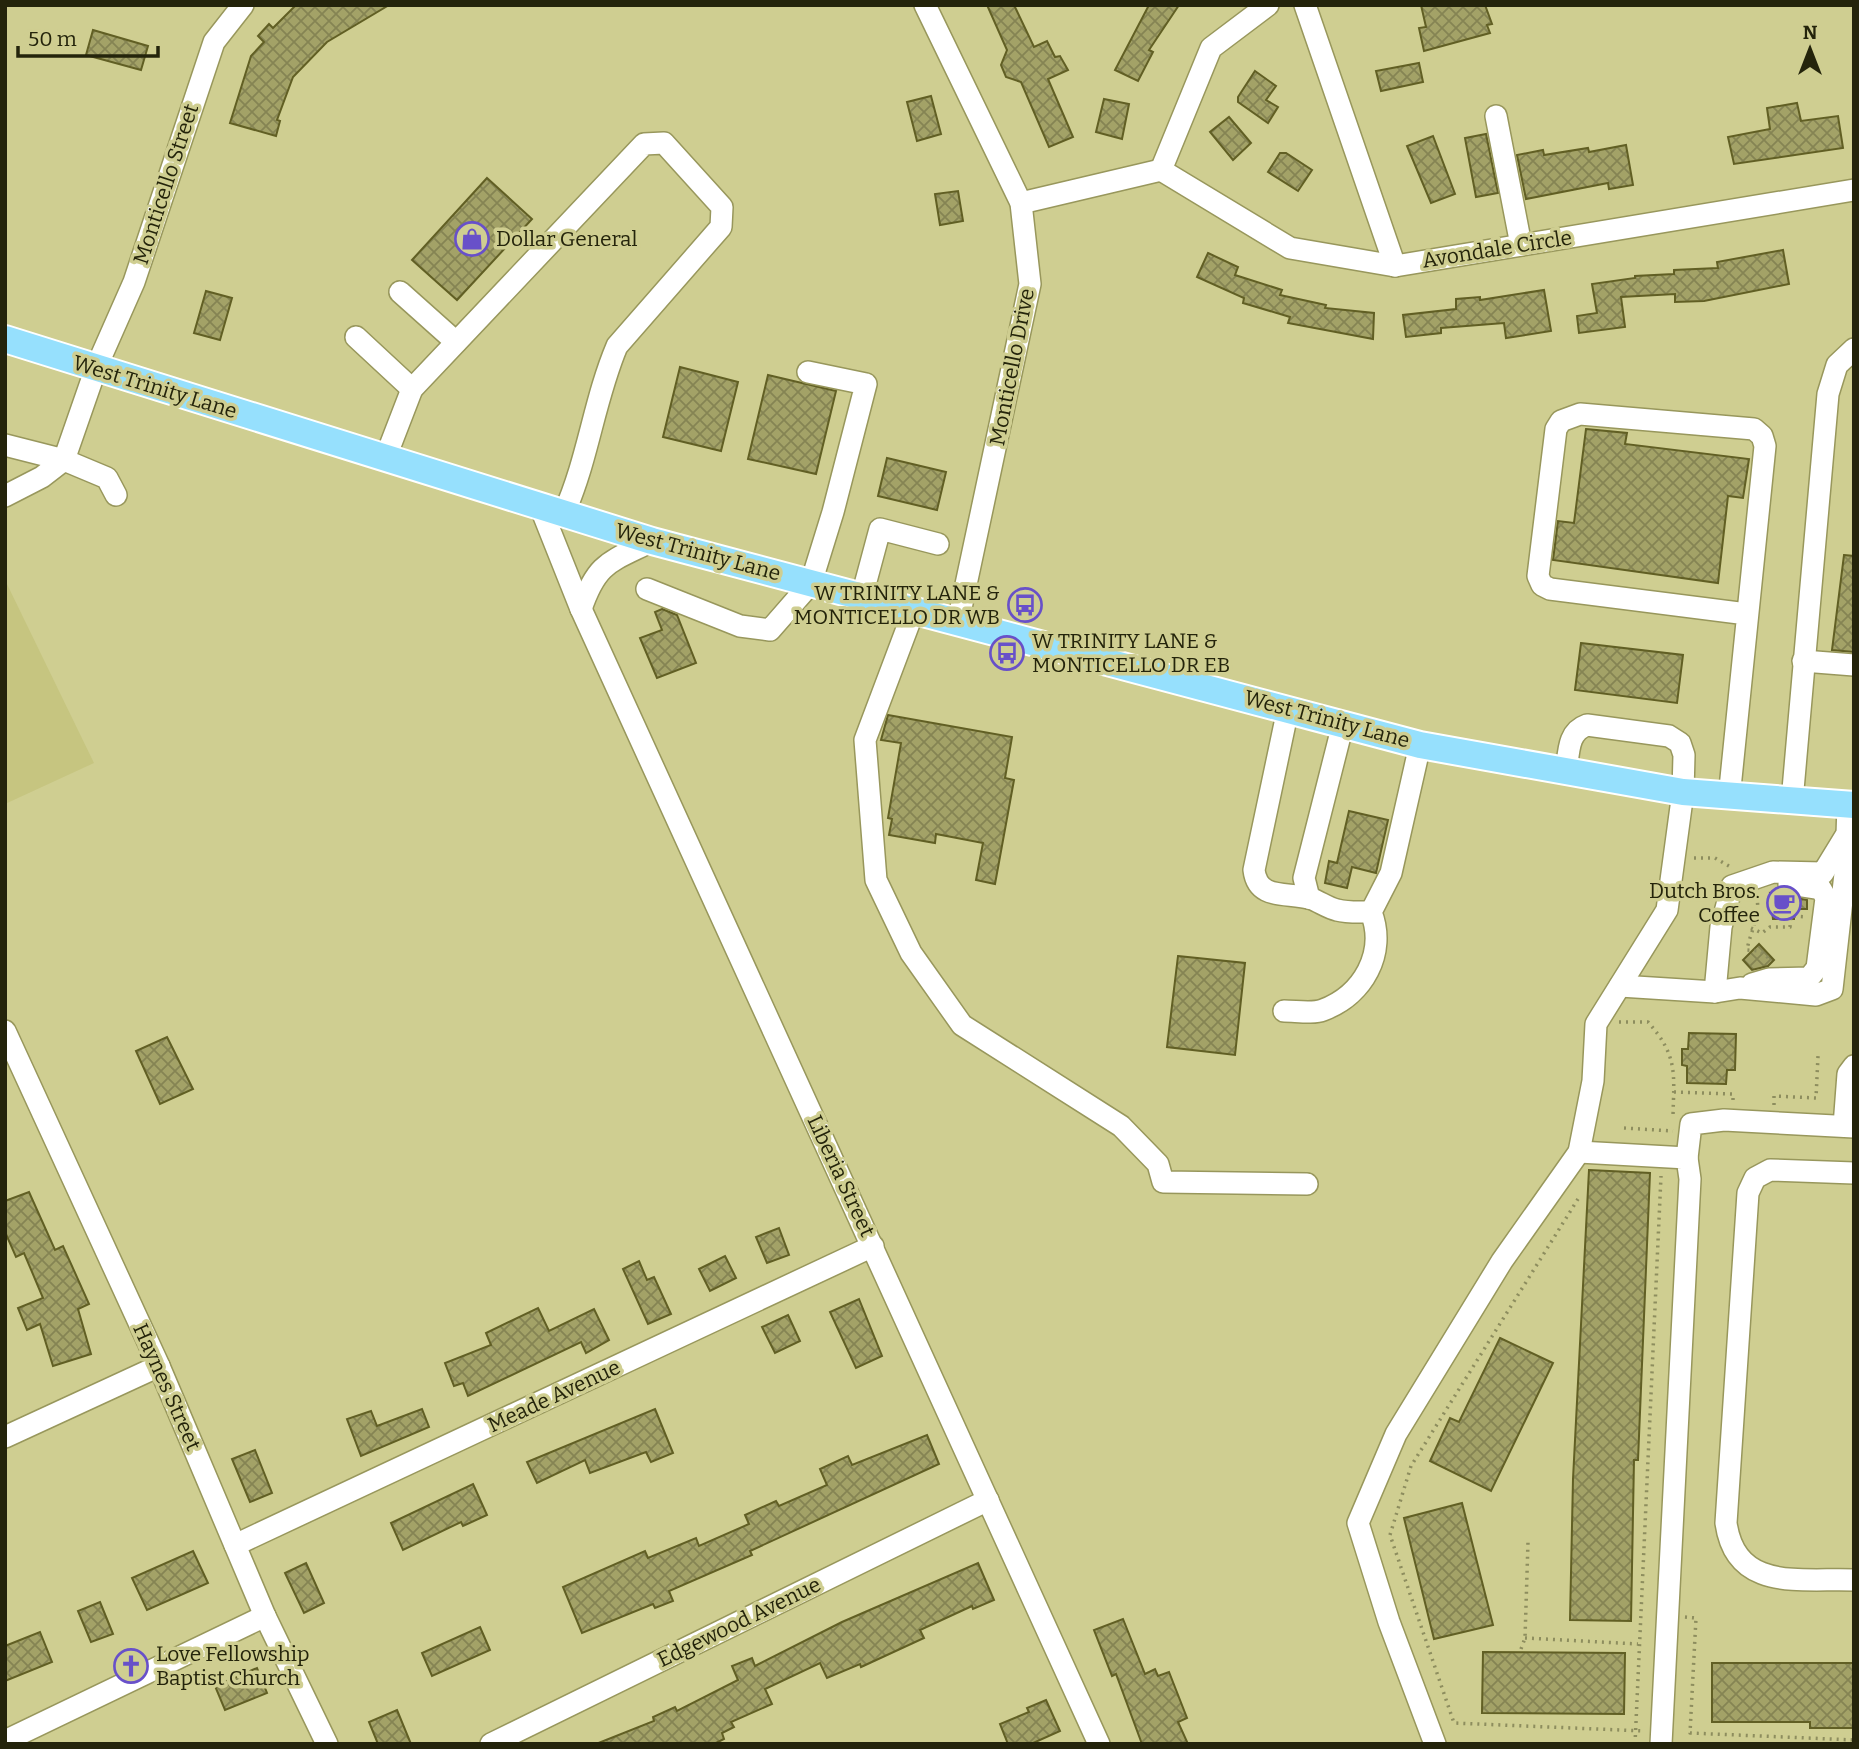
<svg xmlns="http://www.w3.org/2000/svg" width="1859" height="1749" viewBox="0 0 1859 1749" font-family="Bitter,serif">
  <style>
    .built { fill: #c6c580 }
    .building { fill: url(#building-cross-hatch); stroke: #615f24; stroke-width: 2 }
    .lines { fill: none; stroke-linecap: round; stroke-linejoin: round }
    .minor-casing { stroke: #98975c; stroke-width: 24 }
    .major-casing { stroke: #fff; stroke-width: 30 }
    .path { stroke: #8d8d5e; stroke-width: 3.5; stroke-dasharray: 2 5; stroke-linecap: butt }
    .minor { stroke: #fff; stroke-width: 21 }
    .major { stroke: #96e0fd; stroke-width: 26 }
    .labels { text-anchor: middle; stroke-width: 7; stroke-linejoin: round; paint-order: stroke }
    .street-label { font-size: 21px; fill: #24240b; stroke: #cfce91 }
    .poi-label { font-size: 21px; fill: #24240b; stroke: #cfce91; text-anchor: start }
  </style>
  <defs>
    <pattern id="building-cross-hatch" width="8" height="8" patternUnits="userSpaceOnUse" patternTransform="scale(1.75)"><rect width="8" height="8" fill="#a3a267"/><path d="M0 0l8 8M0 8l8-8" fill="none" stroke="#858453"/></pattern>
  </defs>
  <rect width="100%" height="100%" fill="#cfce91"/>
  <!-- built -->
  <polygon class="built" points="5,580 94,763 5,804"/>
  <!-- building -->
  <g class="building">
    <polygon points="296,5 389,5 327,42 293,77 277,120 280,121 276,136 230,123 251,56 264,42 258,36 269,24 273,28"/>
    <polygon points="987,5 1014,5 1034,47 1047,41 1055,57 1060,56 1068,70 1048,79 1073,137 1049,147 1021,82 1006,77 1001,65 1007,50"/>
    <polygon points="1149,5 1179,5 1149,50 1153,52 1138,81 1115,70"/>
    <polygon points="1421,5 1485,5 1492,24 1487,25 1490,33 1424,51 1419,28 1426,27"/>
    <polygon points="93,30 148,46 141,70 86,55"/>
    <polygon points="1419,63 1423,82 1381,91 1376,71"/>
    <polygon points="1255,71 1276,86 1266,100 1278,107 1268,123 1238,102 1238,97"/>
    <polygon points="931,96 941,134 917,141 907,102"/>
    <polygon points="1104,99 1129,104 1122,139 1096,132"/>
    <polygon points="1797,103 1801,121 1838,116 1843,148 1734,164 1728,137 1770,129 1767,108"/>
    <polygon points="1229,117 1251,143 1233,160 1210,132"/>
    <polygon points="1486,134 1498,193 1476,197 1465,138"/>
    <polygon points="1433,136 1455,194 1431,203 1407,146"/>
    <polygon points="1626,145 1633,185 1609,189 1608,183 1526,199 1517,155 1543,150 1544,155 1588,148 1589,152"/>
    <polygon points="1280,153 1286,153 1312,170 1298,191 1268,172"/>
    <polygon points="487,178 532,219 457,300 412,260"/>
    <polygon points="958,191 963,221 940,225 935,194"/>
    <polygon points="1783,250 1789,284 1704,301 1675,302 1675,294 1621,297 1625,327 1579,333 1577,316 1597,313 1592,284 1635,278 1635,276 1674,274 1674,270 1718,268 1717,262"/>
    <polygon points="1208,253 1238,267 1235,275 1282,290 1280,295 1326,305 1325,308 1374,313 1373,339 1288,323 1290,317 1243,303 1244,298 1197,277"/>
    <polygon points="1544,290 1551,331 1506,338 1504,323 1441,328 1441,333 1406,337 1403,315 1456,309 1456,299 1480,297 1480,300"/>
    <polygon points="206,291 232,298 220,340 194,333"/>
    <polygon points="680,367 738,382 721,451 663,437"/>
    <polygon points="768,375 836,391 816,474 748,459"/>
    <polygon points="1586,429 1627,433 1625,444 1749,459 1743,498 1728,496 1718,583 1553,560 1558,521 1574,523"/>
    <polygon points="887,458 946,472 937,510 878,496"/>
    <polygon points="1844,555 1854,556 1854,652 1832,650"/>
    <polygon points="662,609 677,615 696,663 657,678 640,638 662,630 655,612"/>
    <polygon points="1581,643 1683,655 1677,703 1575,690"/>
    <polygon points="888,715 1012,737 1005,778 1014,780 995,884 976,880 983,843 936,834 935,843 889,835 892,819 888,818 901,743 881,740"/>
    <polygon points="1349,811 1388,820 1376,873 1352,867 1347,888 1325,883 1329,861 1337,863"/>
    <polygon points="1770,893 1807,900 1807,909 1794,909 1794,919 1773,919"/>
    <polygon points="1759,944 1774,960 1768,966 1752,970 1743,960"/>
    <polygon points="1178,956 1245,963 1235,1055 1167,1047"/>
    <polygon points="1689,1033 1736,1034 1735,1070 1727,1070 1726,1084 1687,1083 1687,1066 1682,1065 1682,1049 1688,1049"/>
    <polygon points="167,1037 193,1089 160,1104 136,1051"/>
    <polygon points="1589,1170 1650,1173 1638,1460 1634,1460 1631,1621 1570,1620 1573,1479"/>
    <polygon points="29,1192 55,1250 63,1246 89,1304 78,1309 91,1354 53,1366 40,1324 27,1330 18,1308 43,1298 24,1253 16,1257 5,1232 5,1201"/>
    <polygon points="779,1228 789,1255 767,1263 756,1237"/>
    <polygon points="725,1256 736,1278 710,1291 699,1269"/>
    <polygon points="639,1261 647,1280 654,1277 671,1314 648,1324 623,1269"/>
    <polygon points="859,1299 882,1356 856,1368 830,1312"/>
    <polygon points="538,1308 549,1331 594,1309 609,1340 586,1353 581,1342 468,1396 463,1383 454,1386 445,1363 491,1345 486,1333"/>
    <polygon points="788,1315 800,1341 775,1353 762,1327"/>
    <polygon points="1500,1338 1553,1363 1491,1491 1430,1461 1450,1418 1459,1422"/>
    <polygon points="422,1409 429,1427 361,1456 347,1419 371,1411 377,1426"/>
    <polygon points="655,1409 673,1453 651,1462 646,1452 590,1473 585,1460 537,1483 527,1462"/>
    <polygon points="927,1435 939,1464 750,1551 752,1555 669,1591 673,1601 655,1608 653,1604 582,1633 563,1587 645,1551 648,1558 696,1538 699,1546 749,1524 745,1515 776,1501 779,1506 827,1485 820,1469 848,1456 852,1465"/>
    <polygon points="255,1450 272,1493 250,1502 232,1459"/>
    <polygon points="473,1484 487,1515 463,1526 461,1522 403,1550 391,1523"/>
    <polygon points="1462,1503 1493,1625 1434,1639 1404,1518"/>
    <polygon points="193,1551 208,1583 147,1610 132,1578"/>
    <polygon points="306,1563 324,1603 304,1613 285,1573"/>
    <polygon points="978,1563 994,1600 973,1609 972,1606 920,1630 924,1638 861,1667 860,1664 827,1678 820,1663 765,1689 772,1704 731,1722 734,1727 722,1733 724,1739 714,1744 596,1744 654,1721 653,1717 675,1707 677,1711 738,1680 732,1666 752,1658 755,1666 842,1622"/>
    <polygon points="100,1602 113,1634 91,1642 78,1611"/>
    <polygon points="1123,1619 1145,1674 1155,1669 1158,1676 1169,1672 1187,1718 1178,1722 1188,1744 1142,1744 1116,1674 1112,1676 1094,1630"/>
    <polygon points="480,1627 490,1650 432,1676 422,1653"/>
    <polygon points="40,1632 52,1662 5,1681 5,1646"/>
    <polygon points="1483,1652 1625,1653 1624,1714 1482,1713"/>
    <polygon points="1712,1663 1854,1663 1854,1728 1810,1728 1810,1722 1712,1722"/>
    <polygon points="257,1668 267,1693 225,1710 215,1686"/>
    <polygon points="1046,1700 1060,1731 1031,1744 1008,1744 1000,1724 1029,1712 1027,1708"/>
    <polygon points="397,1710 411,1744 378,1744 369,1722"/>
  </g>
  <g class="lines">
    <!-- minor casing -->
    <g class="minor-casing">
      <g id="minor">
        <polyline points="925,5 1021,203 1030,284 958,622"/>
        <polyline points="1305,5 1395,266"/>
        <polyline points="1496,116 1521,245"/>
        <polyline points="1161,170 1290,248 1395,266 1854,190"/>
        <polyline points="1161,170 1211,48 1268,5"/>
        <polyline points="1021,203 1161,170"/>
        <polyline points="400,292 456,342"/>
        <polyline points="356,337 412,389"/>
        <polyline points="5,445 64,460 96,368 134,282 214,42 243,5"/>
        <path d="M385,459L412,389L644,144L664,143L722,207L721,227L617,346C594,400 588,460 564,513"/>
        <polyline points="5,496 42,477 64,460 107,478 116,495"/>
        <polyline points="540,506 581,609 1099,1744"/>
        <polyline points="647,589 740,626 770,630 811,583 833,512 866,384 808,372"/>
        <polyline points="862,596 880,529 938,544"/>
        <path d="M581,609C597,562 610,562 652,541"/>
        <polyline points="914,610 865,740 876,880 911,953 962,1025 1121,1126 1158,1164 1163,1182 1307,1184"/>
        <polyline points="1803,661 1854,665"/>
        <path d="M1288,709L1254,870C1258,902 1289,891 1312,899C1320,902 1328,908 1337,910C1348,913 1360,912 1371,912"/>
        <polyline points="1729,798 1765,446 1762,436 1754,429 1580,414 1561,421 1556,429 1538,576 1542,585 1550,589 1747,614"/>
        <polyline points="1792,801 1828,394 1837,365 1854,349"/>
        <polyline points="1309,898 1304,878 1343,724"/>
        <polyline points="1752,984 1769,979 1809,978 1817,968 1826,898 1821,889 1789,884"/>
        <polyline points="1620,986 1715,992 1740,988 1816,995 1832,989 1846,865 1848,805"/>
        <polyline points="1715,992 1721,927 1732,886 1773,872 1823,873 1845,837"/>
        <path d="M1284,1011C1296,1011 1313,1014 1323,1010C1363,995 1387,953 1371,912L1391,873L1420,745"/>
        <polyline points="5,1031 159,1366 265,1616 327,1744"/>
        <polyline points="1844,1126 1848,1074 1854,1066"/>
        <polyline points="1579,1152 1687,1158 1690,1179 1661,1744"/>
        <polyline points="1687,1158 1691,1124 1724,1120 1854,1127"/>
        <path d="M1854,1173L1770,1170L1755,1178L1748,1193L1726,1523C1736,1592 1799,1578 1854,1580"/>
        <polyline points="5,1437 159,1366"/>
        <polyline points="235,1545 873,1246"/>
        <polyline points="5,1741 265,1616"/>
        <polyline points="491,1744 988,1500"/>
        <path d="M1435,1744L1389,1622L1358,1523L1396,1434L1502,1261L1579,1152L1593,1081L1596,1024L1667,910L1683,792L1684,755L1680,743L1669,736L1587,725C1567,732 1569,753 1566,773"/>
      </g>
    </g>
    <!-- major casing -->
    <g class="major-casing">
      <polyline id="major" points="5,339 652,541 1420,745 1683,792 1854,805"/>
    </g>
    <!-- path -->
    <g class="path">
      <polyline points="1694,858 1715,858 1729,866"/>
      <path d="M1756,896C1762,913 1750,932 1747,950L1760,951L1771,960"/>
      <polyline points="1751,928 1762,933 1770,927 1790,927 1791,916 1807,917"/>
      <path d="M1619,1022H1648C1678,1056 1674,1073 1673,1116"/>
      <polyline points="1674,1092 1733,1094 1733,1103"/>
      <polyline points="1774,1105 1774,1096 1816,1098 1818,1056"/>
      <polyline points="1624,1128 1673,1131"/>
      <polyline points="1578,1199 1411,1466 1390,1535 1454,1723 1644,1731"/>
      <polyline points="1685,1617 1696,1618 1690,1733 1854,1740"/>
      <polyline points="1525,1638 1638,1644"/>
      <polyline points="1521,1649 1525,1638 1528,1542"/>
      <polyline points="1635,1744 1661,1176"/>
    </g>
    <!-- minor -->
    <use href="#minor" class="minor"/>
    <!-- major -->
    <use href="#major" class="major"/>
  </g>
  <!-- icons -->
  <defs>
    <g id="shop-ring" transform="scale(1.75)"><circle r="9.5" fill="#cfce91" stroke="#6850c9" stroke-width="1.5"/><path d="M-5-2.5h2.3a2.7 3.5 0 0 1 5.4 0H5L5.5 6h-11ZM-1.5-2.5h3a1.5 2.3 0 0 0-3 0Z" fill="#6850c9"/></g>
    <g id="bus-ring" transform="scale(1.75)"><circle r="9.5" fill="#cfce91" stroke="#6850c9" stroke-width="1.5"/><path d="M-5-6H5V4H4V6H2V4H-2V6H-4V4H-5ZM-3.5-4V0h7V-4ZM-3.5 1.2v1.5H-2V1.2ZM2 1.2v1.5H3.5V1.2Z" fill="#6850c9"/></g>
    <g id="cafe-ring" transform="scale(1.75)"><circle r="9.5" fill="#cfce91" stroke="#6850c9" stroke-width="1.5"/><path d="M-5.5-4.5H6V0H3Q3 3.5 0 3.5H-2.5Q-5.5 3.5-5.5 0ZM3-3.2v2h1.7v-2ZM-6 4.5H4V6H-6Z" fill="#6850c9"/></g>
    <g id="church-ring" transform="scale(1.75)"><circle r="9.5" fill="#cfce91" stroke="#6850c9" stroke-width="1.5"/><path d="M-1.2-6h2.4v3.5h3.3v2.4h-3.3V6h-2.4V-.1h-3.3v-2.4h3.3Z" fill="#6850c9"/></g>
  </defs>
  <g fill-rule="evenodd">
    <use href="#shop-ring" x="472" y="239"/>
    <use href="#bus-ring" x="1025" y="605"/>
    <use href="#bus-ring" x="1007" y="653"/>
    <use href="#cafe-ring" x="1784" y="903"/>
    <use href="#church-ring" x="131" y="1666"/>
  </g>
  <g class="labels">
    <!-- street labels -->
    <g class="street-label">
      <text transform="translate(166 184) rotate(-72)" y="7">Monticello Street</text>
      <text transform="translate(1497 249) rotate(-9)" y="7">Avondale Circle</text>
      <text transform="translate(1012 367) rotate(-79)" y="7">Monticello Drive</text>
      <text transform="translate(155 387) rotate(17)" y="7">West Trinity Lane</text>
      <text transform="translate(698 552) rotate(15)" y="7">West Trinity Lane</text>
      <text transform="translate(1327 719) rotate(15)" y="7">West Trinity Lane</text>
      <text transform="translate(841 1176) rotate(65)" y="7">Liberia Street</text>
      <text transform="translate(167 1387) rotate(66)" y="7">Haynes Street</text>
      <text transform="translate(554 1396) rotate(-25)" y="7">Meade Avenue</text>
      <text transform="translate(739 1622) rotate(-26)" y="7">Edgewood Avenue</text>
    </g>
    <!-- poi labels -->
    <g class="poi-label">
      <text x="496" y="246">Dollar General</text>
      <text x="1000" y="600" text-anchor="end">W TRINITY LANE &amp;<tspan x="1000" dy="24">MONTICELLO DR WB</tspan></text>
      <text x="1032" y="648">W TRINITY LANE &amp;<tspan x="1032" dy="24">MONTICELLO DR EB</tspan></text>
      <text x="1760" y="898" text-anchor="end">Dutch Bros.<tspan x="1760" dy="24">Coffee</tspan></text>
      <text x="156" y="1661">Love Fellowship<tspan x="156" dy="24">Baptist Church</tspan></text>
    </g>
  </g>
  <!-- border -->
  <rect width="1859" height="1749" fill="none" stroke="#24240b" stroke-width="14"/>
  <!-- north arrow -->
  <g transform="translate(1810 49)" stroke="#cfce91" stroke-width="5" paint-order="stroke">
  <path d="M0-5L12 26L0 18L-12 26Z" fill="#24240b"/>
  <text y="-10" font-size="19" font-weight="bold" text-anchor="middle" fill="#24240b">N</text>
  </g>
  <!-- scale -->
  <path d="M18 46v10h140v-10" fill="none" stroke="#24240b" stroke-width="3.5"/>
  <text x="28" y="46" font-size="21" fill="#24240b" stroke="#cfce91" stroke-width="5" paint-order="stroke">50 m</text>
</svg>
